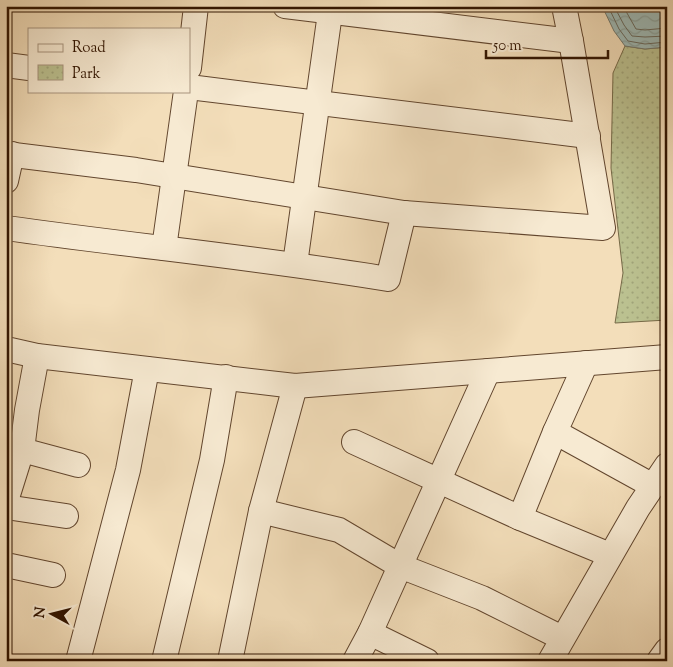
<svg xmlns="http://www.w3.org/2000/svg" width="673" height="667" viewBox="0 0 673 667" font-family="'Sorts Mill Goudy',serif">
  <style>
    .park { fill: url(#park-dots); stroke: #766a48 }
    .water { fill: url(#water-waves); stroke: #72786e }
    .lines { fill: none; stroke-linecap: round; stroke-linejoin: round }
    .shore { stroke: #68685c; stroke-width: 1 }
    .minor-casing { stroke: #62462e; stroke-width: 26 }
    .minor { stroke: #f7ead2; stroke-width: 24 }
  </style>
  <defs>
    <pattern id="park-dots" width="8" height="8" patternUnits="userSpaceOnUse" patternTransform="scale(1.25)"><rect width="8" height="8" fill="#bbc190"/><path d="M2 2h.1M6 6h.1" fill="none" stroke="#a1a57a" stroke-width="1.8" stroke-linecap="round"/></pattern>
    <pattern id="water-waves" width="16" height="10" patternUnits="userSpaceOnUse" patternTransform="scale(1.25)"><rect width="16" height="10" fill="#9ebbb8"/><path d="M0 5q4-4 8 0t8 0" fill="none" stroke="#89a09c"/></pattern>
  </defs>
  <rect width="100%" height="100%" fill="#f3deba"/>
  <filter id="stains"><feTurbulence type="fractalNoise" baseFrequency=".004" numOctaves="4"/><feColorMatrix values="0 0 0 0 .2 0 0 0 0 .09 0 0 0 0 .02 0 0 0 .5 -.17"/></filter>
  <radialGradient id="worn" r=".72"><stop offset=".6" stop-color="#630" stop-opacity="0"/><stop offset="1" stop-color="#630" stop-opacity=".3"/></radialGradient>
  <!-- park -->
  <polygon class="park" points="625,46 645,49 667,47 667,320 615,323 623,273 611,168 613,73"/>
  <!-- water -->
  <polygon class="water" points="602,6 667,6 667,47 645,49 625,46 614,31"/>
  <g class="lines">
    <!-- shore -->
    <g class="shore">
      <polyline points="608,6 619,29 628,41 645,44 667,42"/>
      <polyline points="614,6 624,25 632,36 645,37 667,36"/>
      <polyline points="623,6 636,29 645,30 667,28"/>
    </g>
    <!-- minor casing -->
    <g class="minor-casing">
      <g id="minor">
        <polyline points="285,6 571,41"/>
        <polyline points="6,65 29,68"/>
        <polyline points="189,68 196,6"/>
        <polyline points="189,87 588,136"/>
        <polyline points="6,154 136,170 404,213 603,228 571,41 564,6"/>
        <polyline points="6,181 12,154"/>
        <path d="M6,228C134,246 261,258 388,279L404,213"/>
        <polyline points="164,248 186,91"/>
        <polyline points="295,264 331,6"/>
        <polyline points="6,349 37,356 295,386 667,357"/>
        <polyline points="586,363 555,432 653,486"/>
        <polyline points="354,442 520,518 610,555"/>
        <polyline points="22,450 78,465"/>
        <polyline points="6,501 22,450 27,410 37,356"/>
        <polyline points="6,507 66,516"/>
        <polyline points="261,511 339,530 400,566 482,598 562,638"/>
        <polyline points="520,518 555,432"/>
        <polyline points="6,565 53,575"/>
        <polyline points="370,633 427,661"/>
        <polyline points="78,661 128,470 147,369"/>
        <polyline points="164,661 212,460 226,377"/>
        <polyline points="230,661 261,511 295,386"/>
        <polyline points="355,661 370,633 488,371"/>
        <polyline points="550,661 638,508 667,465"/>
        <polyline points="659,661 667,650"/>
      </g>
    </g>
    <!-- minor -->
    <use href="#minor" class="minor"/>
  </g>
  <!-- margin -->
  <rect width="673" height="667" fill="none" stroke="#f3deba" stroke-width="25"/>
  <rect x="8" y="8" width="658" height="652" fill="none" stroke="#311400" stroke-width="2.5"/>
  <rect x="12" y="12" width="648" height="642" fill="none" stroke="#311400"/>
  <!-- legend -->
  <rect x="28" y="28" width="162" height="65" fill="#f7ead2" stroke="#a8947e"/>
  <rect x="38" y="44" width="25" height="8" fill="#f7ead2" stroke="#a8947e"/>
  <text x="72" y="52" font-size="15" fill="#311400">Road</text>
  <rect x="38" y="65" width="25" height="15" fill="url(#park-dots)" stroke="#a8947e"/>
  <text x="72" y="78" font-size="15" fill="#311400">Park</text>
  <!-- north arrow -->
  <g transform="translate(52 614) rotate(277)" stroke="#f7ead2" stroke-width="4" paint-order="stroke">
  <path d="M0-4L9 19L0 12L-9 19Z" fill="#311400"/>
  <text y="-8" font-size="14" font-weight="bold" text-anchor="middle" fill="#311400">N</text>
  </g>
  <!-- scale -->
  <path d="M486 50v8h122v-8" fill="none" stroke="#311400" stroke-width="2.5"/>
  <text x="493" y="50" font-size="15" fill="#311400" stroke="#f7ead2" stroke-width="4" paint-order="stroke">50 m</text>
  <rect width="100%" height="100%" filter="url(#stains)"/>
  <rect width="100%" height="100%" fill="url(#worn)"/>
</svg>
